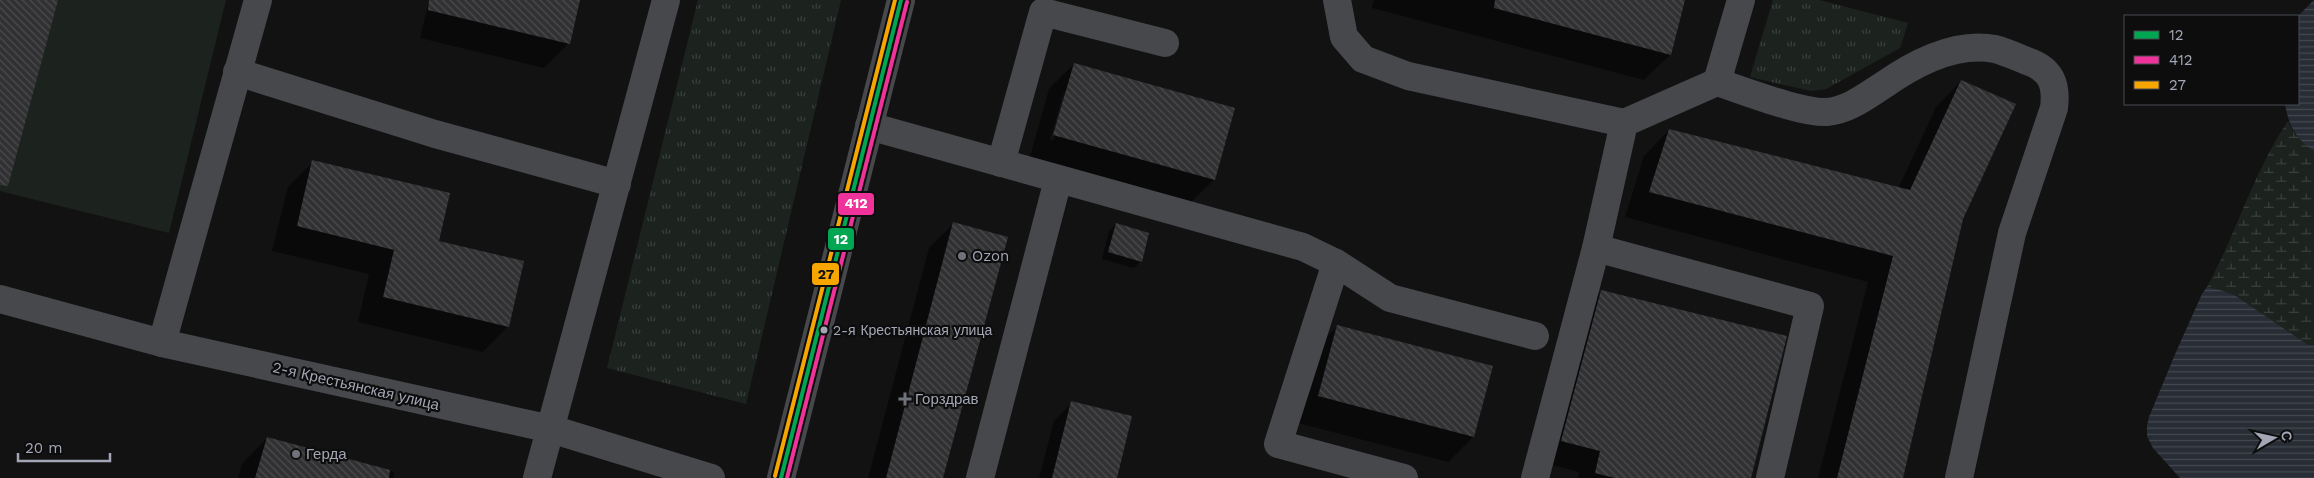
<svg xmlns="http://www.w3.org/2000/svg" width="2314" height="478" viewBox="0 0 2314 478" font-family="'Work Sans',sans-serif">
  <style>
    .wetland { fill: url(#wetland-marsh) }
    .park { fill: url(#park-tufts) }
    .pitch { fill: #1c231e }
    .water { fill: url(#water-rules) }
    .shadow { fill: #0007; fill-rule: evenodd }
    .building { fill: url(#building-back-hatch) }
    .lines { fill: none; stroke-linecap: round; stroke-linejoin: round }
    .minor { stroke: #47484b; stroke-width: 28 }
    .bus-1-casing { stroke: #0d0d0e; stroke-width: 8 }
    .bus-2-casing { stroke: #0d0d0e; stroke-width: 8 }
    .bus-3-casing { stroke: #0d0d0e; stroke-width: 8 }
    .bus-1 { stroke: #00a651; stroke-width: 4 }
    .bus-2 { stroke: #ef339a; stroke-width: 4 }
    .bus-3 { stroke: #f7a600; stroke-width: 4 }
    .poi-dot { fill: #70727c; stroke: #0d0d0e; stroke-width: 2 }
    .bus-dot { fill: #a3a6b4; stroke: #0d0d0e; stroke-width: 2 }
    .labels { text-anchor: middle; stroke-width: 4.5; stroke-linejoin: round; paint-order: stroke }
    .bus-label { font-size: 14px; fill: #a3a6b4; stroke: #0d0d0e; text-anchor: start }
    .poi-label { font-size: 15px; fill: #a3a6b4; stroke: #0d0d0e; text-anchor: start }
    .street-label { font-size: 15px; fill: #a3a6b4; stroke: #0d0d0e }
    .line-badge { stroke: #0d0d0e; stroke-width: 2 }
    .badge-label { font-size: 14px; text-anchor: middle; font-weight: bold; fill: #fff }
    .pale-badge-label { font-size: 14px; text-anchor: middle; font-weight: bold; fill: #111 }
  </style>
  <defs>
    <pattern id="wetland-marsh" width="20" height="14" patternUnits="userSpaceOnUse" patternTransform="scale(1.25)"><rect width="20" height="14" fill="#1c231e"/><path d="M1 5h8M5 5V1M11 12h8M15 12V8" fill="none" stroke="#3a403c"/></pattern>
    <pattern id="park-tufts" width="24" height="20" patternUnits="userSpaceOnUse" patternTransform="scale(1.25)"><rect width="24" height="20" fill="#1c231e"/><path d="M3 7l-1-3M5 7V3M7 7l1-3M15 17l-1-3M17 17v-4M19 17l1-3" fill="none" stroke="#3a403c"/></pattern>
    <pattern id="water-rules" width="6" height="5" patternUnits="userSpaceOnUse" patternTransform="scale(1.25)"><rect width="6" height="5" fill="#282d35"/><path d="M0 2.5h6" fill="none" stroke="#444850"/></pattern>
    <pattern id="building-back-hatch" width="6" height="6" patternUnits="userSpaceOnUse" patternTransform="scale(1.25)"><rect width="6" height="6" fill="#313133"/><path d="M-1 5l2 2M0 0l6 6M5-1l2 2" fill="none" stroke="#4c4c4e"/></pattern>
  </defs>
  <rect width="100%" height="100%" fill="#121213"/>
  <!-- wetland -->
  <path class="wetland" d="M2288,121L2295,134L2314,151V345L2308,346L2236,296L2224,291L2207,287C2237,232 2253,173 2288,121Z"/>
  <!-- park -->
  <g class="park">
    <polygon points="698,0 841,0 746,404 607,368"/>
    <polygon points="1773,0 1819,0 1908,23 1900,48 1826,89 1811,91 1750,77"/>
  </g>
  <!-- pitch -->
  <polygon class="pitch" points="0,0 226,0 169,233 0,191"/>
  <!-- water -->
  <g class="water">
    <path d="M2314,0V151C2296,140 2288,124 2285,104H2298V16Z"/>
    <polygon points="2207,287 2224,291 2236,296 2308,345 2314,345 2314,478 2180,478 2153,448 2147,436 2147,426 2149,417 2176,352 2202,294"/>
  </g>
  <!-- shadow -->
  <g class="shadow">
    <polygon points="429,0 579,0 569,43 544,68 420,38"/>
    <polygon points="1374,0 1684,0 1670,55 1644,80 1372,8"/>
    <path d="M1074,64L1234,109L1214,180L1188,205L1029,160L1049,89ZM1064,92H1067L1053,141L1050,140Z"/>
    <polygon points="1961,81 1962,218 1901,478 1818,478 1868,282 1625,217 1644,156 1669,130 1898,189 1936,107"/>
    <polygon points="313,162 437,242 508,326 483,352 358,322 369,274 272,251 288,187"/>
    <polygon points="954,223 943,478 868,478 929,248"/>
    <polygon points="1116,224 1141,261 1134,268 1102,259 1109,231"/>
    <polygon points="1602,291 1750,478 1578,478 1579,472 1540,462 1580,312"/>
    <polygon points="1338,326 1491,366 1473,437 1448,462 1294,422 1312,351"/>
    <polygon points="1072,403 1116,478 1039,478 1054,421"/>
    <polygon points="267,438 394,472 393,478 238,478 242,464"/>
  </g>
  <!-- building -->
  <g class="building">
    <polygon points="0,0 58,0 8,186 0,185"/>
    <polygon points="429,0 580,0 570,44 428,10"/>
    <polygon points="1495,0 1685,0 1671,55 1494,8"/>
    <polygon points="1074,63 1235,108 1215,180 1053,135"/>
    <polygon points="1961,80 2016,104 1963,219 1903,478 1837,478 1893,256 1649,192 1669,129 1910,190"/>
    <polygon points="312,160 450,193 439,241 524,261 509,327 383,297 394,250 297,226"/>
    <polygon points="953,222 1008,237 943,478 886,478"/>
    <polygon points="1116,223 1149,233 1142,262 1108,252"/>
    <polygon points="1601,290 1787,336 1751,478 1615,478 1595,473 1600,451 1561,441"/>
    <polygon points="1337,325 1493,366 1474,437 1318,396"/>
    <polygon points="1071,401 1132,416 1117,478 1052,478"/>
    <polygon points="267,437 390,470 389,478 255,478"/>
  </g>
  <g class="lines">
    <!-- minor -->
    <g class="minor">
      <polyline points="1337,0 1344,37 1363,59 1408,76 1624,123"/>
      <polyline points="237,72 435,134 617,184"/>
      <polyline points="1717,82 1741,0"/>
      <polyline points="869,126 1303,247 1336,263 1278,444 1404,478"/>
      <polyline points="1001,163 1043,12 1165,43"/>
      <polyline points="1336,263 1390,298 1535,336"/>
      <polyline points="0,299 162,343 551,429 711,478"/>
      <polyline points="162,343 258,0"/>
      <polyline points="537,478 666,0"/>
      <polyline points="781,478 901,0"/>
      <polyline points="980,478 1058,180"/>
      <polyline points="1535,478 1596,248"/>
      <path d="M1770,478L1810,306L1596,248L1624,123L1717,82C1745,91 1800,113 1827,112C1848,110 1865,97 1882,86C1913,64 1955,41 1995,49C2006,52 2017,57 2027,61C2051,69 2057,84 2054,108L2012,233L1959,478"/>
    </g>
    <!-- bus-1 casing -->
    <g class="bus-1-casing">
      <polyline id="bus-1" points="781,478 901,0"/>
    </g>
    <!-- bus-2 casing -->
    <g class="bus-2-casing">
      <polyline id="bus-2" points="787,478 907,2"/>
    </g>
    <!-- bus-3 casing -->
    <g class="bus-3-casing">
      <polyline id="bus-3" points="775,476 895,0"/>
    </g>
    <!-- bus-1 -->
    <use href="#bus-1" class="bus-1"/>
    <!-- bus-2 -->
    <use href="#bus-2" class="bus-2"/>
    <!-- bus-3 -->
    <use href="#bus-3" class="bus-3"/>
  </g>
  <!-- markers -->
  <g class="poi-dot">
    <circle cx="962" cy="256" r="5"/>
    <path d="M902.5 391.5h5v5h5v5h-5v5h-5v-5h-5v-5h5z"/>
    <circle cx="296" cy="454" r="5"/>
  </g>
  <circle class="bus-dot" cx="824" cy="330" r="4.5"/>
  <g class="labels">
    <!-- bus labels -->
    <g class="bus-label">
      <text x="833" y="335">2-я Крестьянская улица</text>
    </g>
    <!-- poi labels -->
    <g class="poi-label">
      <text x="972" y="261">Ozon</text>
      <text x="915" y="404">Горздрав</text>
      <text x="306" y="459">Герда</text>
    </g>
    <!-- street labels -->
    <g class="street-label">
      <text transform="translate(356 386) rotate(13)" y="5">2-я Крестьянская улица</text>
    </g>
  </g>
  <g class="line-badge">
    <rect x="837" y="192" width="38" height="24" rx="5" fill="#ef339a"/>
    <rect x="827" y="227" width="28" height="24" rx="5" fill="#00a651"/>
    <rect x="811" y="262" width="29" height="24" rx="5" fill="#f7a600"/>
  </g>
  <g class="badge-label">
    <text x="856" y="208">412</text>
    <text x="841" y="244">12</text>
  </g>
  <g class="pale-badge-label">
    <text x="826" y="279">27</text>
  </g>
  <!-- legend -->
  <rect x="2124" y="15" width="175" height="90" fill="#0d0d0e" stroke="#494a50"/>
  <rect x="2134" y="31" width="25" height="8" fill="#00a651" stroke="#494a50"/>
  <text x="2169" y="40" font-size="15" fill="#a3a6b4">12</text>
  <rect x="2134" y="56" width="25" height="8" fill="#ef339a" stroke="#494a50"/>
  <text x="2169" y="65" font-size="15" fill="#a3a6b4">412</text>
  <rect x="2134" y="81" width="25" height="8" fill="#f7a600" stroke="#494a50"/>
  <text x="2169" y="90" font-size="15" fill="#a3a6b4">27</text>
  <!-- north arrow -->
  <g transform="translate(2274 438) rotate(81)" stroke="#0d0d0e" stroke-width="4" paint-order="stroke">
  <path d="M0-4L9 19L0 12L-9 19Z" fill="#a3a6b4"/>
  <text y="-8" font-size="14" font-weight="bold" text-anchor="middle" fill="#a3a6b4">С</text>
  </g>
  <!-- scale -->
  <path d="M18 453v8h92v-8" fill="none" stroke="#a3a6b4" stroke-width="2.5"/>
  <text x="25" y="453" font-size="15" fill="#a3a6b4" stroke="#0d0d0e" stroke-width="4" paint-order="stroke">20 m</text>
</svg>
